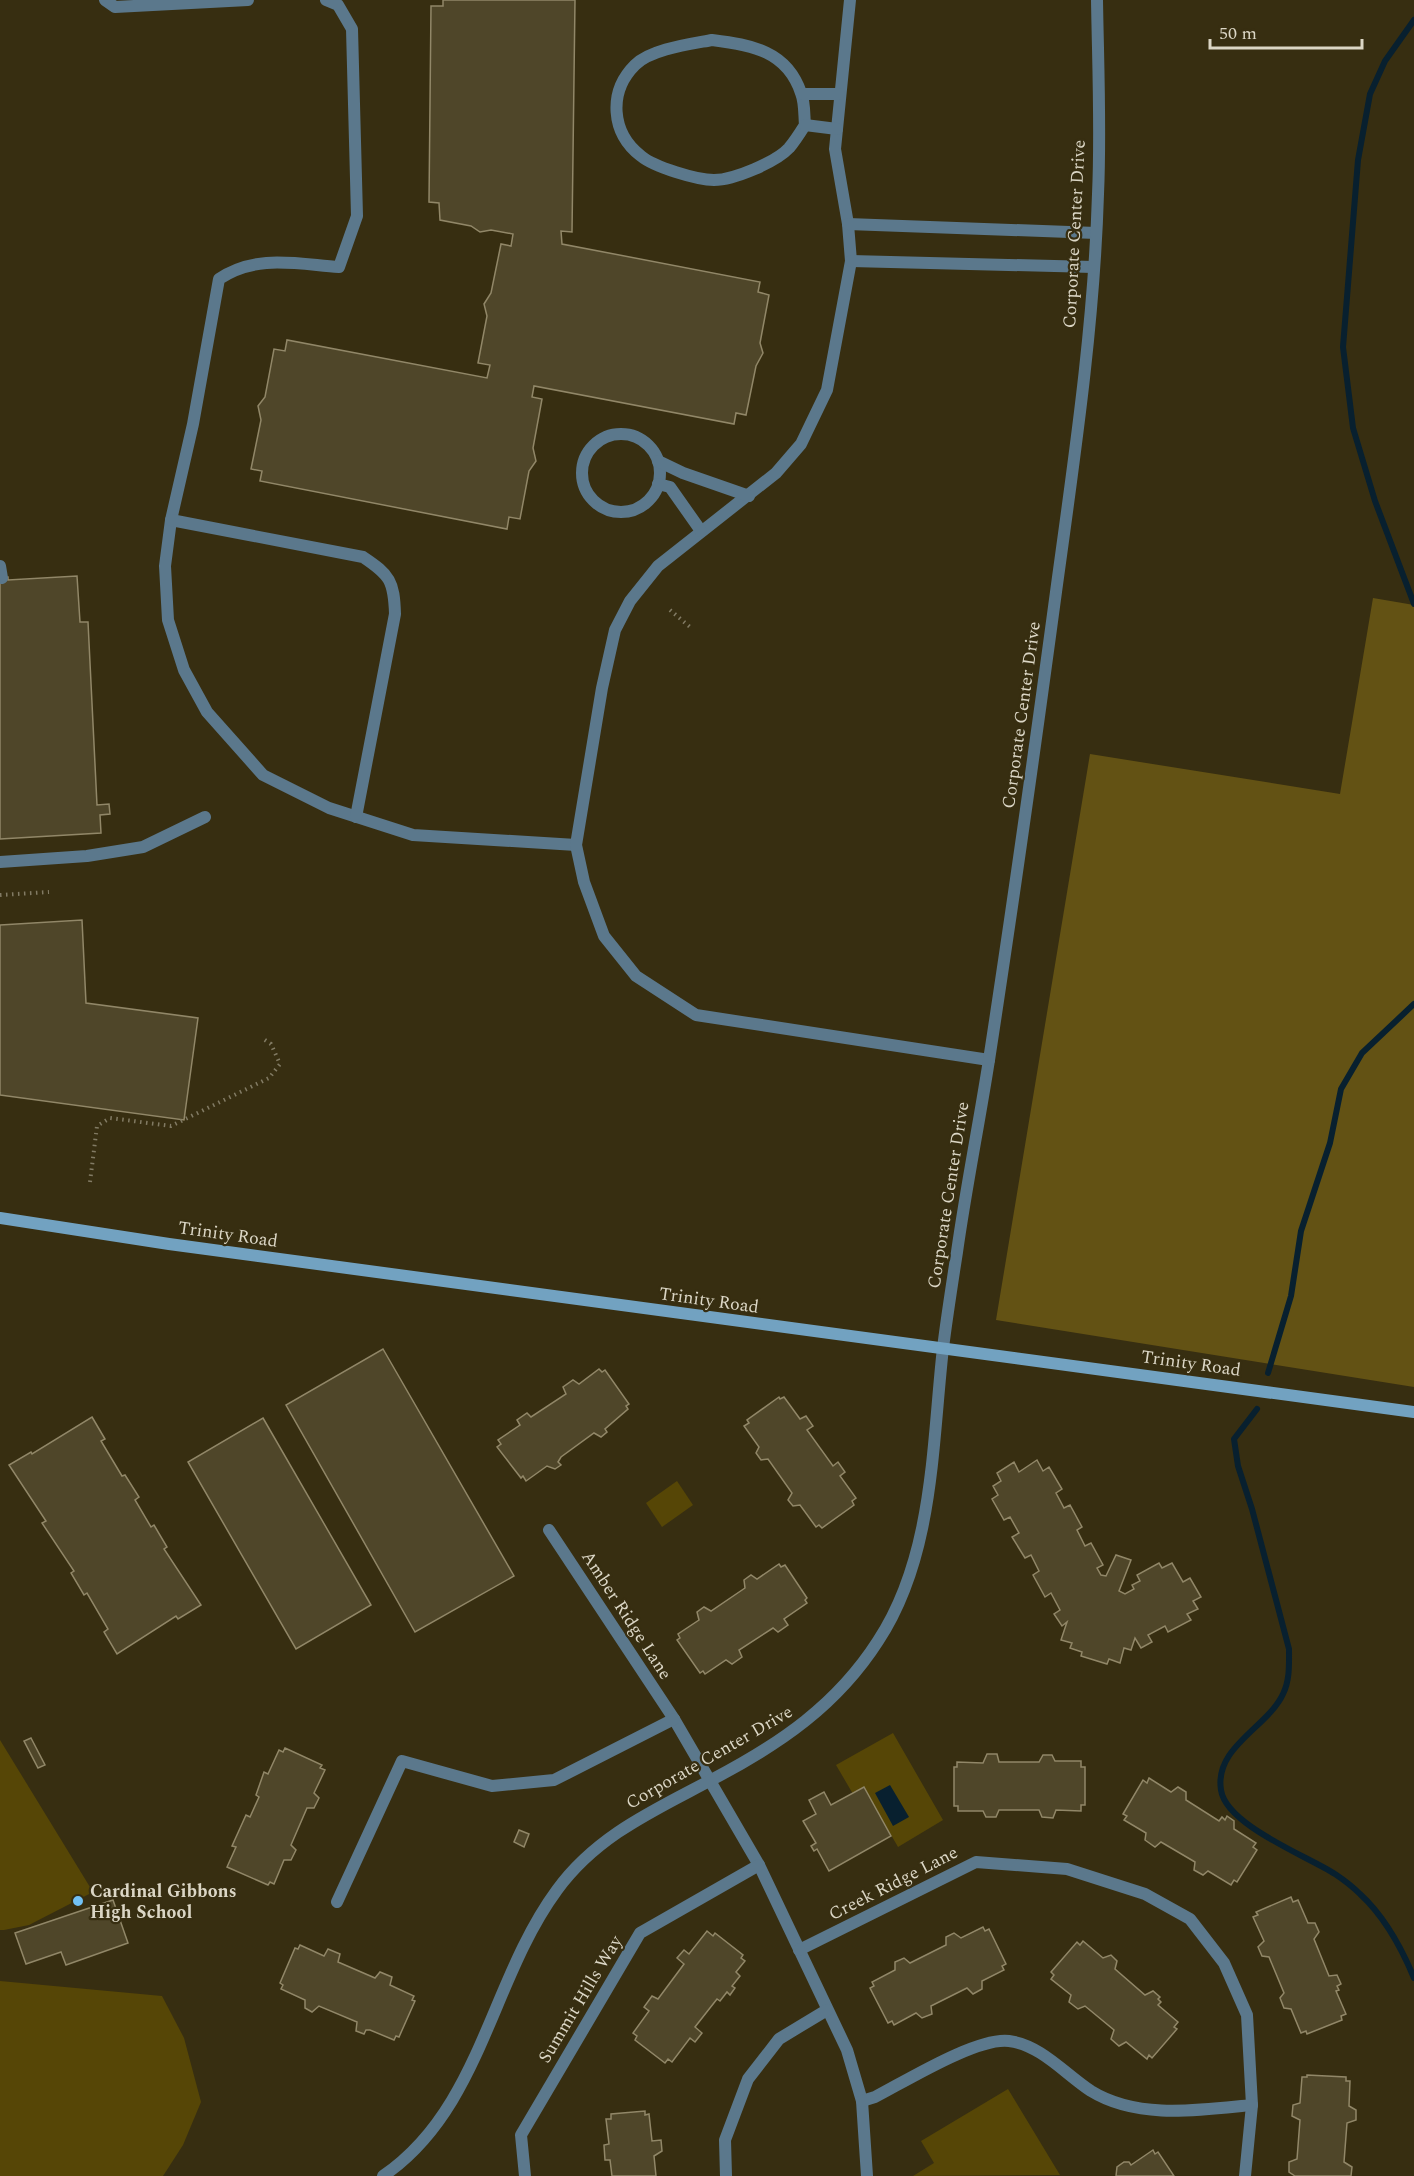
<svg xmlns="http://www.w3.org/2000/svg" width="1414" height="2176" viewBox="0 0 1414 2176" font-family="Spectral,serif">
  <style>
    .green { fill: #564606 }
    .forest { fill: #635214 }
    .water { fill: #08202f }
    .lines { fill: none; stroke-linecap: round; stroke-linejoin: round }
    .stream { stroke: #08202f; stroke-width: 6 }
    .building { fill: #4f4629; stroke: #918768; stroke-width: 1.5 }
    .path { stroke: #827b64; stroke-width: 4; stroke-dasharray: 1.5 4.5; stroke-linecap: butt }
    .service { stroke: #5b788c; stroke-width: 12 }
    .minor { stroke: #5b788c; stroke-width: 12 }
    .tertiary { stroke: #5b788c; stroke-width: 12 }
    .secondary { stroke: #72a2c1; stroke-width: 12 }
    .poi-dot { fill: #71c1f5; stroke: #372e11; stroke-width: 2 }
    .labels { text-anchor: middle; stroke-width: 4.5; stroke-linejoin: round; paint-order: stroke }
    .street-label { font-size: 18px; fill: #dbd6c5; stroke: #372e11 }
    .poi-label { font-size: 18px; font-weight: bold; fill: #dbd6c5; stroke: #372e11; text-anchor: start }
  </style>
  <rect width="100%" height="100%" fill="#372e11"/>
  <!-- green -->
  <g class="green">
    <polygon points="677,1481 693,1505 662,1527 646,1503"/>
    <polygon points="893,1733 943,1820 898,1847 864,1788 853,1794 836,1765"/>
    <polygon points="0,1740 93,1892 29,1925 4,1930 0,1930"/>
    <polygon points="0,1981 162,1996 184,2038 201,2102 183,2145 163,2176 0,2176"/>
    <polygon points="1008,2089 1060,2175 913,2176 934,2163 921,2141"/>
  </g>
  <!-- forest -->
  <polygon class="forest" points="1373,598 1414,605 1414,1387 996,1320 1090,754 1340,794"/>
  <!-- water -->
  <polygon class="water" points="890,1785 909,1817 893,1826 875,1793"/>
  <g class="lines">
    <!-- stream -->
    <g class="stream">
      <polyline points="1414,20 1385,61 1370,94 1358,160 1343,347 1353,428 1375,501 1414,604"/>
      <polyline points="1268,1373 1291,1296 1301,1231 1330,1143 1341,1089 1362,1053 1414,1004"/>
      <path d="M1257,1409L1234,1439L1238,1466L1252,1509L1289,1649C1289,1664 1290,1680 1283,1694C1268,1727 1214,1747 1221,1790C1226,1825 1307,1856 1335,1874C1344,1880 1353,1887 1360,1894C1384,1916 1402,1949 1414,1978"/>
    </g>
  </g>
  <!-- building -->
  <g class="building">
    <polygon points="443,0 575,0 572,232 561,231 562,244 760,282 758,292 769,295 760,343 763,353 756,366 746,415 736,413 734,424 534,386 532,397 542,399 533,448 536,461 529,471 520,519 509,517 507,529 260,481 262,471 251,469 261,420 258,406 265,397 274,349 285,351 287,340 487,378 490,365 478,363 487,316 484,304 491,293 501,244 511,246 513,234 491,230 480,232 471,226 440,220 439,203 429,202 431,6 443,6"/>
    <polygon points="77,576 80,622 88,622 97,805 109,804 110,814 100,815 101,833 0,839 0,578 8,577 8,580"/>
    <polygon points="82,920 86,1003 198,1018 184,1120 0,1095 0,925"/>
    <polygon points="383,1349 514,1576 415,1632 286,1405"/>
    <polygon points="599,1369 602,1372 605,1370 629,1404 626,1406 628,1409 605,1429 607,1432 601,1437 594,1433 561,1457 558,1462 561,1465 555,1469 547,1466 526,1481 523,1476 521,1478 497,1447 501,1444 498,1440 520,1425 517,1420 527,1413 531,1417 566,1394 563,1387 573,1380 579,1384"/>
    <polygon points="779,1397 780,1399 784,1397 800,1419 806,1416 813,1426 807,1430 833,1466 838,1462 845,1472 840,1476 856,1498 852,1501 854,1505 822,1528 819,1525 816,1527 800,1505 793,1506 788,1500 792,1493 768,1459 761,1460 756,1453 759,1447 744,1426 749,1423 747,1420"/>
    <polygon points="92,1417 105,1439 101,1441 122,1476 125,1475 139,1497 135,1500 151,1527 154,1525 167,1547 164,1549 201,1605 178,1619 176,1616 117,1654 104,1632 108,1629 87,1593 84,1595 71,1573 74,1571 42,1523 46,1521 9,1465 31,1452 32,1454"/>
    <polygon points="263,1418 371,1605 296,1649 188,1462"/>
    <polygon points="1037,1460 1043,1471 1049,1467 1062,1489 1056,1493 1064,1508 1070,1505 1082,1527 1077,1530 1085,1546 1091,1543 1103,1565 1097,1568 1101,1575 1106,1576 1116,1555 1131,1560 1119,1591 1125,1594 1134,1589 1132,1585 1140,1581 1137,1575 1159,1563 1162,1568 1172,1563 1183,1582 1190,1578 1201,1597 1193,1601 1198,1609 1187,1614 1191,1620 1168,1632 1165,1626 1148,1635 1152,1642 1141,1648 1135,1638 1131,1650 1124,1648 1120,1663 1109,1659 1107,1664 1081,1656 1082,1652 1070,1648 1072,1643 1061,1640 1067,1622 1062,1626 1054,1614 1060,1610 1051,1593 1045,1597 1033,1575 1039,1571 1031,1555 1025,1558 1012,1537 1019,1533 1010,1517 1004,1520 992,1499 998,1495 993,1486 1001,1481 997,1473 1014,1462 1019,1472"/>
    <polygon points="779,1564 781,1567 785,1565 807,1598 805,1600 807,1603 784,1619 788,1625 778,1632 773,1628 739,1650 742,1657 732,1664 726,1660 705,1674 703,1671 700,1673 677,1640 680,1638 678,1634 699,1620 697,1612 704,1607 711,1611 745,1588 744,1580 751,1575 757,1579"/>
    <polygon points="31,1738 45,1765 38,1768 24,1741"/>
    <polygon points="285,1748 322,1765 320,1768 325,1770 314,1793 319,1798 314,1808 307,1808 291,1845 296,1850 291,1860 284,1860 274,1884 270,1882 268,1885 227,1867 236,1847 232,1846 246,1815 250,1817 259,1797 256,1795 264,1772 268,1774 279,1750 283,1752"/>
    <polygon points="987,1754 997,1754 999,1762 1039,1762 1043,1755 1052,1755 1055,1761 1081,1761 1081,1767 1085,1767 1085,1805 1081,1805 1081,1811 1056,1810 1053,1818 1042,1817 1039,1810 999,1810 996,1817 986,1817 983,1811 958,1811 958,1806 954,1806 954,1767 957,1767 957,1762 983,1763"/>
    <polygon points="1149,1778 1171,1792 1178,1787 1186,1792 1186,1800 1219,1821 1222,1817 1225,1820 1227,1816 1234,1821 1234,1829 1256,1843 1253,1847 1257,1850 1237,1882 1234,1880 1231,1885 1208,1871 1203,1875 1194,1870 1195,1862 1161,1842 1155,1847 1145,1840 1146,1833 1124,1820 1127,1816 1123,1814 1143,1780 1147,1783"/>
    <polygon points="864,1787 891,1836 829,1871 817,1849 814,1851 811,1846 816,1843 803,1821 816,1814 809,1800 824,1792 831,1805"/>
    <polygon points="519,1830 529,1834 524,1847 514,1842"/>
    <polygon points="1291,1897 1293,1902 1298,1900 1308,1923 1315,1923 1319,1932 1314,1939 1329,1976 1337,1975 1341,1984 1337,1986 1339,1990 1336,1991 1346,2014 1341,2016 1342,2020 1307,2034 1306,2031 1301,2033 1291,2009 1284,2008 1280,1998 1284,1993 1269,1957 1262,1956 1258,1947 1264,1941 1253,1917 1258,1915 1256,1912"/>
    <polygon points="113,1900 128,1943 66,1965 61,1952 26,1964 15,1933"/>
    <polygon points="983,1927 985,1931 989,1929 1006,1964 1002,1966 1004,1970 982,1981 982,1989 973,1994 967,1988 931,2006 932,2014 922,2018 916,2013 894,2025 892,2021 888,2023 870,1988 874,1986 872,1982 895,1970 895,1962 904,1958 910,1963 946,1945 946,1937 954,1933 961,1938"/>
    <polygon points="707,1931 713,1936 715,1933 743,1955 741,1958 745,1961 736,1972 740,1976 732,1986 735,1988 730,1995 727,1992 720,2001 717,1999 695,2027 702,2033 695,2042 690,2038 672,2062 668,2059 665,2063 635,2040 637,2036 633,2033 649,2011 644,2007 652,1996 658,1999 684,1964 677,1958 684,1950 689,1954"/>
    <polygon points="1083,1941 1103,1958 1111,1955 1117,1961 1115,1969 1145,1995 1153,1991 1160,1997 1158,1999 1161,2002 1158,2005 1178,2022 1174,2027 1177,2029 1152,2058 1149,2055 1147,2059 1126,2042 1119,2046 1111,2039 1114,2030 1085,2006 1078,2009 1069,2002 1071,1995 1051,1979 1054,1975 1051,1972 1077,1942 1080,1945"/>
    <polygon points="300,1945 324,1956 328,1949 340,1954 338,1962 375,1978 380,1972 392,1977 390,1985 414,1996 412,2000 415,2001 399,2037 396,2036 394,2040 370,2030 366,2030 364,2034 356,2031 357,2022 319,2006 312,2012 305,2008 305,2000 281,1989 283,1985 280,1983 295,1948 298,1949"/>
    <polygon points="1307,2075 1346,2077 1346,2081 1350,2081 1349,2106 1356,2110 1356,2120 1347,2123 1344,2162 1352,2167 1351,2176 1295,2176 1289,2172 1289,2162 1297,2159 1300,2120 1292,2116 1293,2105 1300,2103 1302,2077 1307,2077"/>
    <polygon points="645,2111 645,2115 649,2114 652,2141 661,2140 662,2151 654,2156 656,2176 612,2176 610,2160 605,2160 604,2145 609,2144 606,2119 611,2119 611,2114"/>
    <polygon points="1153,2150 1155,2154 1158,2152 1174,2176 1116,2176 1117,2167 1124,2162 1129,2162 1131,2165"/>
  </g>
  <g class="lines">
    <!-- path -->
    <g class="path">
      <polyline points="670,610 690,627"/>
      <polyline points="0,895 49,892"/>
      <polyline points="90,1182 97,1126 110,1118 171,1126 269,1078 280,1064 271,1044 262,1038"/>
    </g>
    <!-- service -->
    <g class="service">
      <polyline points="105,0 115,7 248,0"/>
      <path d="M326,0L338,5L352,29L357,216L339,267C296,264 256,254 219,279L193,424L171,520L165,566L168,620L184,670L207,712L263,775L329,808L413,835L576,845"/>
      <polyline points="850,0 835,149 848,224 851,261 827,390 801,444 776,473 658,566 630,601 615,630 602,688 576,845 584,882 604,936 636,976 696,1015 989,1060"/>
      <path d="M712,40C752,45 787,51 801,93C805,103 804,115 805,125C800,133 795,141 789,148C776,162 734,180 714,180C697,180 654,167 641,156C611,133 608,92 635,65C651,49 691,44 712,40Z"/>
      <polyline points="802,94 839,94"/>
      <polyline points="805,125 837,129"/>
      <polyline points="848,224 1096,233"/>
      <polyline points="851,261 1093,267"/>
      <circle cx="621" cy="473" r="39"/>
      <polyline points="658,461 683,473 749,496"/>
      <polyline points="658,484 670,487 701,531"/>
      <path d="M171,520L363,557C390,575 394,581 395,614L356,817"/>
      <polyline points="0,566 2,578"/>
      <polyline points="0,862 87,856 143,847 205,817"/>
    </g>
    <!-- minor -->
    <g class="minor">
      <polyline points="549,1530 674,1719 759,1865 847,2050 862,2101 867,2176"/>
      <polyline points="337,1902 402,1761 492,1786 554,1780 674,1719"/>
      <polyline points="799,1950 976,1862 1067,1869 1145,1894 1190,1919 1224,1963 1247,2015 1252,2105 1245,2176"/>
      <path d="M862,2101L875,2097C906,2081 977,2037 1009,2041C1041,2045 1065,2074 1091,2091C1138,2120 1200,2110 1252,2105"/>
      <polyline points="525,2176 521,2135 640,1933 759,1865"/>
      <polyline points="726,2176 725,2140 748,2079 779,2039 827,2010"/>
    </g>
    <!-- tertiary -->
    <path class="tertiary" d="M383,2176C481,2109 490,1981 557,1890C597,1835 655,1810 713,1779C780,1744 837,1705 878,1641C934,1556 932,1445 943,1348C947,1316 952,1284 957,1252C966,1188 979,1124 989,1060C1013,904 1035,748 1056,592C1074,460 1094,327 1098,194C1101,130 1098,64 1097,0"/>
    <!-- secondary -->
    <polyline class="secondary" points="0,1218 169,1244 1414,1412"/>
  </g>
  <!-- markers -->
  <circle class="poi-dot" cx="78" cy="1901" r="6"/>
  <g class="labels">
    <!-- street labels -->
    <g class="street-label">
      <text transform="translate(1074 234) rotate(-87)" y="6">Corporate Center Drive</text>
      <text transform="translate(1021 715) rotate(-82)" y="6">Corporate Center Drive</text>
      <text transform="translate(948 1195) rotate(-81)" y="6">Corporate Center Drive</text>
      <text transform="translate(228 1234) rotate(8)" y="6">Trinity Road</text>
      <text transform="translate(709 1300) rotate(8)" y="6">Trinity Road</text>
      <text transform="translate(1191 1363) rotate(8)" y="6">Trinity Road</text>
      <text transform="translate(627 1615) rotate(57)" y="6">Amber Ridge Lane</text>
      <text transform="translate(709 1757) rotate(-30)" y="6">Corporate Center Drive</text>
      <text transform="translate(893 1883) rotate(-27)" y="6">Creek Ridge Lane</text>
      <text transform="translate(580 1999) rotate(-59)" y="6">Summit Hills Way</text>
    </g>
    <!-- poi labels -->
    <g class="poi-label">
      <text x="90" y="1897">Cardinal Gibbons<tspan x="90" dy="21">High School</tspan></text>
    </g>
  </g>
  <!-- scale -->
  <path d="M1210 39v9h152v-9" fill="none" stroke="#dbd6c5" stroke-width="3"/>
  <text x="1219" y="39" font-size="18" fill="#dbd6c5" stroke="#372e11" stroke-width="4.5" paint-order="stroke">50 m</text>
</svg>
